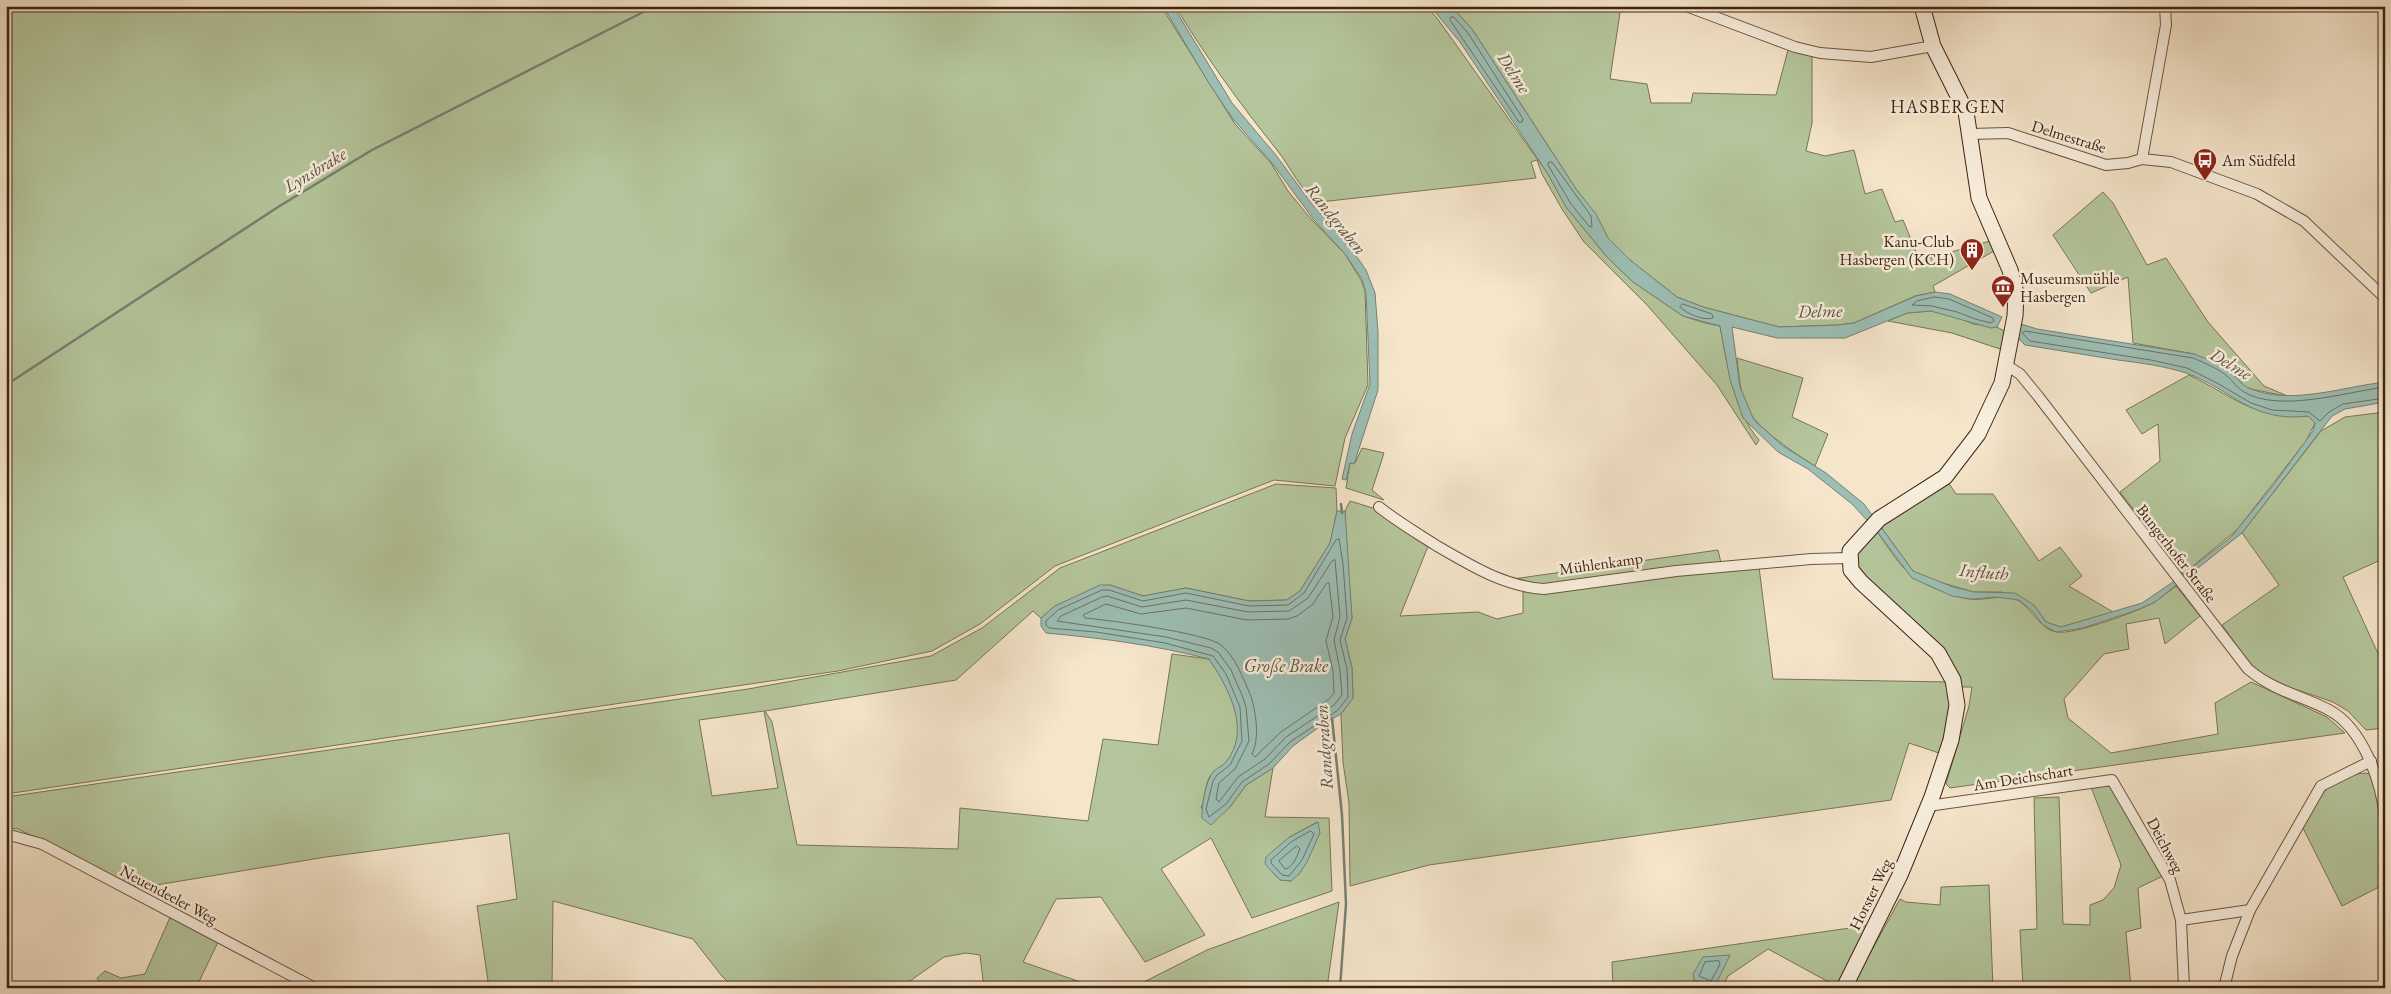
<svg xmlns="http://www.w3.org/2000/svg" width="2391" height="994" viewBox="0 0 2391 994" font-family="'EB Garamond',serif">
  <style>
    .green { fill: #b5c69c; stroke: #7a7456; fill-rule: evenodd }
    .water { fill: #9cbfb5; stroke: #778173 }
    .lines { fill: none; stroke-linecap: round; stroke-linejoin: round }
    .shore { stroke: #6e7162; stroke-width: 1 }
    .stream { stroke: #778173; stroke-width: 2.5 }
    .street-casing { stroke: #6d543e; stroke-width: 12 }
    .secondary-casing { stroke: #40230f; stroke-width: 17 }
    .street { stroke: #f8eedd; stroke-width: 10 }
    .secondary { stroke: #f8eedd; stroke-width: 15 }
    .labels { text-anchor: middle; stroke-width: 5; stroke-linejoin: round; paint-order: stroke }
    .street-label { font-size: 16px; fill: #40230f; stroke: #f8eedd }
    .poi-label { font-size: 16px; fill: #40230f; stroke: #f8eedd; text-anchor: start }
    .water-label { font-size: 18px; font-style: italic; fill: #5c5241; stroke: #f8eedd }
    .neighbourhood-label { font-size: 18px; letter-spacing: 1px; fill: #40230f; stroke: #f8eedd }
  </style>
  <rect width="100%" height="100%" fill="#f5e5cb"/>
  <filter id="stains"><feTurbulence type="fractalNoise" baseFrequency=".004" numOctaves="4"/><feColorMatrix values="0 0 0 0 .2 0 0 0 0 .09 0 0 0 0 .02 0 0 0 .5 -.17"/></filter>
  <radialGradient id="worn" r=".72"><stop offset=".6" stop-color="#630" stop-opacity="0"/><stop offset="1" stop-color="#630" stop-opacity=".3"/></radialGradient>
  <!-- green -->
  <g class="green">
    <polygon points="6,6 1161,6 1235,124 1271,163 1288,191 1311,219 1345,254 1361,280 1365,291 1368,385 1345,438 1335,486 1274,480 1055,566 980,624 932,651 838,671 6,794"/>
    <path d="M1175,6H1426L1437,18L1548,174L1566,207L1607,257L1633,282L1683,316L1705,323L1720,326C1727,364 1734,411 1759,440L1756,445L1717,385L1647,305L1584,242L1562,209L1542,174L1537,160L1531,162L1536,178L1320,202C1300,192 1291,167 1277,150C1240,104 1206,57 1175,6Z"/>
    <polygon points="1451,6 1621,6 1610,79 1647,84 1651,103 1691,103 1693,93 1776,95 1788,50 1812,55 1812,123 1806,151 1825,156 1854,150 1865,194 1882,189 1895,222 1903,220 1920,261 1990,241 1994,251 1933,286 1935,292 1915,296 1854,323 1838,325 1779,327 1703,307 1677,297 1630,260 1608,238 1595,214 1576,189 1472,29"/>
    <polygon points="2103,192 2113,203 2147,265 2166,258 2208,322 2264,386 2290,397 2246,388 2231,372 2194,354 2133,343 2128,277 2091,293 2053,235"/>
    <polygon points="1931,311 1955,316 1973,324 1997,327 2006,332 2003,350 1952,333 1888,321 1907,313"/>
    <path d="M1737,358L1803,378L1792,417L1828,434L1815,466C1796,454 1759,430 1749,411C1740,395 1739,376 1737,358Z"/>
    <path d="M2189,375C2235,397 2253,419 2308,416L2315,423L2306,441L2237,530L2183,574L2120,492L2160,461L2158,424L2142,434L2126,410Z"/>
    <polygon points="2385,412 2385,558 2343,577 2381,660 2385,659 2385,728 2366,730 2348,711 2333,702 2268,680 2250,664 2222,625 2279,585 2242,533 2321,431 2345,417"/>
    <polygon points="1362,448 1384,453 1372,490 1384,500 1346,488 1350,463 1355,463"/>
    <polygon points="1948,482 1956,494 1993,494 2039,561 2060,547 2082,576 2069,586 2113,612 2061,627 2046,622 2034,605 2001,592 1974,592 1929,579 1913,571 1881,527"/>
    <path d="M1276,484L1336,488L1337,511L1330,543L1300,591L1287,600L1249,601L1186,588L1143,596L1110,585L1055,606L1041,618L1033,611L956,680L765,711L772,722L797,845L958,849L960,808L1088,821L1103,739L1158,745L1172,654L1209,659C1228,686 1253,732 1226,762C1221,769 1213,770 1209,778C1205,786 1205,798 1201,808L1230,807L1246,785L1273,768L1265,817L1329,818L1332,891L1252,918L1211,838L1161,869L1205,935L1145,962L1101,897L1056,899L1023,962L1089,985V988H984L980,955L966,953L944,957L900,988H734L721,975L693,939L553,901L552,988H489L477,906L517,899L509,833L326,857L138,888L18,829L6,828V797L748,689L931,656L982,628L1060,568ZM764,711L778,788L712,796L699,720ZM1317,822C1312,850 1310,858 1291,881L1280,880L1273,873L1288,838Z"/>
    <polygon points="1350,501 1376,509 1429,544 1400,616 1478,612 1497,619 1523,613 1523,592 1759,567 1773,679 1950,682 1954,696 1942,754 1909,743 1891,800 1429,865 1350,886 1349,803 1343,762 1341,714 1353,698 1352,668 1345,639 1352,618 1345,539 1345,511"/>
    <path d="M1876,530C1900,564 1906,580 1948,593C1955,595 1963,599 1970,599C1984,601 1998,595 2012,598C2031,603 2037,629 2057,632C2074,635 2139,611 2155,602C2162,597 2169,591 2176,586L2200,616L2165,644L2159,618L2126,624L2129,649L2104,654L2064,699L2068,718L2111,753L2218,734L2215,703L2251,682L2327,717L2345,733L1950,788L1946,784L1969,706L1972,687H1960L1856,568L1855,550Z"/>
    <polygon points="1718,550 1721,563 1549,586 1513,579"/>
    <path d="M2366,773L2372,775L2379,810L2385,884L2342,906L2302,826C2319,797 2328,775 2366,773Z"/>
    <polygon points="2101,785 2114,787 2163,876 2138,888 2141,928 2126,932 2131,988 2023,988 2020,930 2037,929 2034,798 2059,797 2063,924 2090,925 2090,905 2103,900 2114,888 2121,865 2091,787"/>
    <polygon points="1989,885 1993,988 1851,988 1900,899 1906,902 1940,905 1941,887"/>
    <polygon points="1339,902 1327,988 1132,988 1207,950"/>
    <polygon points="171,915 220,938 196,988 59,988 99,982 97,978 105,971 121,978 145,974"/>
    <polygon points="1871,925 1836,986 1768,949 1728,976 1722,988 1613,988 1612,962"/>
  </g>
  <!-- water -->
  <g class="water">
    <polygon points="1163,6 1173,6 1232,103 1275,154 1312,204 1352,250 1366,270 1375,293 1378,332 1378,390 1354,464 1350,463 1346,480 1342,479 1352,434 1370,384 1366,293 1362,279 1345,254 1314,220 1272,163 1233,119 1210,85"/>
    <path d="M1430,6H1451L1472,29L1576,189L1596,214L1608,238L1630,260L1677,297L1703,307L1779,327L1838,325L1854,323L1916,296L1935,292L1950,294L2002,317L1997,327L1991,328L1931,311L1907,313L1845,338H1777L1732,327L1740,387L1754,420L1783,446L1826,473L1864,504L1913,571L1953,587L1974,592L2015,593L2034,605L2046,622L2061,627L2142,603L2173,582L2230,538L2272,487L2313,431L2315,423L2308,416C2251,423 2232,389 2186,373C2164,366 2141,363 2118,360C2087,355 2056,350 2025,345L2017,337L2021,324L2037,329L2194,354C2207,359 2220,364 2231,373C2237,378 2242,385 2249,388C2289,406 2342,387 2385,382V402L2345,409L2332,416L2242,533L2155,602L2137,610L2083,628L2056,632L2043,625L2032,611L2019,600L1996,597L1971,599L1952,596L1912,578L1876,530L1852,504L1808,469L1778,452L1743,418L1730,380L1720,326L1683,316L1633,282L1607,257L1566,207L1548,174L1460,42Z"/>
    <path d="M1337,511H1345L1352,618L1345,639L1352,668L1353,698L1341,714L1326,722L1293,746L1273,768L1246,785L1230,807L1211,825L1202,818C1201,808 1206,779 1214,771C1218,767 1223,766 1226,762C1252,730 1228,687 1209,659C1155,645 1101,638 1046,633L1041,626V618L1055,606L1100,585H1110L1143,596L1186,588L1249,601L1287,600L1300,591L1330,543Z"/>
    <polygon points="1318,822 1320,833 1307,862 1299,874 1291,881 1280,880 1265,864 1266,857 1288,838"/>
    <polygon points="1730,955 1714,988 1694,980 1693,974 1703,957"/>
  </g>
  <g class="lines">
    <!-- shore -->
    <g class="shore">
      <polygon points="1451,17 1454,17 1468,33 1523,119 1522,122 1519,122 1450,20"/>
      <polygon points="1549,162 1552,162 1591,216 1592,227 1589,226 1571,204 1548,165"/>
      <polygon points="1935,297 1949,299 1993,318 1994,321 1991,323 1975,319 1957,312 1932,306 1912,305 1917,301"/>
      <path d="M1683,304L1712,314L1713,318C1704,321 1687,314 1680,307Z"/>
      <path d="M2385,387C2346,392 2279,413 2244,392C2237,388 2233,381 2227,376C2217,368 2205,363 2193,358L2025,331L2022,333L2030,341L2151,360L2187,368L2217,383L2251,403L2272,410L2309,412L2320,421L2329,412L2343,404L2385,398"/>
      <polygon points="1339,539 1343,564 1347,618 1340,640 1347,669 1348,697 1338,710 1290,742 1269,764 1242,782 1226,804 1209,817 1206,809 1213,781 1217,775 1230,765 1242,741 1240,707 1226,674 1213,656 1165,643 1096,632 1049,628 1046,625 1046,621 1058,610 1102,590 1109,590 1143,601 1186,593 1249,606 1288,605 1304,593 1336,540"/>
      <polygon points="1335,560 1340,617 1334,640 1340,670 1342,695 1334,705 1286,737 1265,759 1238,777 1219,802 1216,799 1219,783 1235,769 1249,741 1246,707 1242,695 1231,670 1218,652 1211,648 1166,637 1057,621 1061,616 1102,597 1107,596 1142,607 1186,600 1248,612 1289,611 1308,598 1332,561"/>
      <path d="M1329,583L1333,616L1326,641L1333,671L1334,693L1329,699L1281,732L1255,757L1252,754C1260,738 1256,711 1250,694C1243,678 1235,656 1221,645C1206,633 1108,620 1085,618L1083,615L1106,604L1141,614L1186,608L1247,620L1288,619L1297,616L1313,604L1326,584Z"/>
      <polygon points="1311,831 1314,834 1302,860 1289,876 1282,875 1271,863 1271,860 1291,842"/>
      <path d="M1297,846L1300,849C1297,856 1293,868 1285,869L1279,861Z"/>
      <polygon points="1719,961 1720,964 1711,981 1699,976 1705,962"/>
    </g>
    <!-- stream -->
    <g class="stream">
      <polyline points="6,385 278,207 372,150 655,6"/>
      <polyline points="1341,504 1342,513"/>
      <polyline points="1332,718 1342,815 1346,904 1340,988"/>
    </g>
    <!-- street casing -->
    <g class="street-casing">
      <g id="street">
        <polyline points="1686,6 1795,47 1820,53 1871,57 1933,46"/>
        <polyline points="1970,134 2008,133 2106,165 2128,163 2142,159 2171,162 2257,194 2304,221 2385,298"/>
        <polyline points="2142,159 2166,25 2165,6"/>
        <path d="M2006,365L2020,374L2038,396L2248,669C2274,691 2300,695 2329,710C2363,728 2382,783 2385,819"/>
        <path d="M1379,507C1398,522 1417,533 1437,546C1472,566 1503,586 1544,589L1676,571L1811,559L1849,558"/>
        <polyline points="1928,806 2112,780 2170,880 2181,920"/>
        <polyline points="6,834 42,844 315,988"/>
        <polyline points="2184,988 2181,920 2250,910 2321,786 2371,761"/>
        <polyline points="2224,988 2232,956 2250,910"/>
      </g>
    </g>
    <!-- secondary casing -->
    <g class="secondary-casing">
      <polyline id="secondary" points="1844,988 1900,875 1932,797 1951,740 1957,705 1953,680 1938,653 1861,582 1851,570 1850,551 1879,519 1945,477 1978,434 2002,383 2015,316 2016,293 2010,270 1979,198 1966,112 1933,46 1922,6"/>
    </g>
    <!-- street -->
    <use href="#street" class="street"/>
    <!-- secondary -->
    <use href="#secondary" class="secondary"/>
  </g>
  <!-- icons -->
  <defs>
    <g id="bus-pin" transform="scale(1.25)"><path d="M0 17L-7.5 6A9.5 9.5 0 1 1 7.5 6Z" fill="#8f2418" stroke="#f8eedd"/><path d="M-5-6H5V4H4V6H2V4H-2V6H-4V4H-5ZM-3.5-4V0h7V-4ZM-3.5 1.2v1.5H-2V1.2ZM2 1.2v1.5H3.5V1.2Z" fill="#fff"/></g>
    <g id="building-pin" transform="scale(1.25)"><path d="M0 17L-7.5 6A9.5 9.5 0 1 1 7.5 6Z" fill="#8f2418" stroke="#f8eedd"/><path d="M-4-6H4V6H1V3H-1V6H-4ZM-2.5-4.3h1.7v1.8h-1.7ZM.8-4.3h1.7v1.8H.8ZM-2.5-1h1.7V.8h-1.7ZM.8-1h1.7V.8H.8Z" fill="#fff"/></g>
    <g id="museum-pin" transform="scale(1.25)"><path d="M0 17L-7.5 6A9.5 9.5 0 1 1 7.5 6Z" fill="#8f2418" stroke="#f8eedd"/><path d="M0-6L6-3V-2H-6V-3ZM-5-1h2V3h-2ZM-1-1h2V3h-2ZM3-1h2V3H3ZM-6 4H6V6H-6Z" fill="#fff"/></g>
  </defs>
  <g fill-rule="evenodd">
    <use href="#bus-pin" x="2205" y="160"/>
    <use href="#building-pin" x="1972" y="250"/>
    <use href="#museum-pin" x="2003" y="287"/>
  </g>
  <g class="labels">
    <!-- street labels -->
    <g class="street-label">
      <text transform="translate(2069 136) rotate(17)" y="6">Delmestraße</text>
      <text transform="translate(2177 553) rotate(52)" y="6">Bungerhofer Straße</text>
      <text transform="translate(1601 563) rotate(-8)" y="6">Mühlenkamp</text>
      <text transform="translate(2023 777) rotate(-9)" y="6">Am Deichschart</text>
      <text transform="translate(2166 845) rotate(62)" y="6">Deichweg</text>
      <text transform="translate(169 894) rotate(28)" y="6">Neuendeeler Weg</text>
      <text transform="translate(1870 894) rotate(-64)" y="6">Horster Weg</text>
    </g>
    <!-- poi labels -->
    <g class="poi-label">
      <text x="2222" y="166">Am Südfeld</text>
      <text x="1954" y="247" text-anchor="end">Kanu-Club<tspan x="1954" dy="18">Hasbergen (KCH)</tspan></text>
      <text x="2020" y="284">Museumsmühle<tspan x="2020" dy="18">Hasbergen</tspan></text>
    </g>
    <!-- water labels -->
    <g class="water-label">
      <text transform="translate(1514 73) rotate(57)" y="6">Delme</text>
      <text transform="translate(315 170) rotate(-31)" y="6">Lynsbrake</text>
      <text transform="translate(1336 219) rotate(51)" y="6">Randgraben</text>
      <text transform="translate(1820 311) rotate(-1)" y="6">Delme</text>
      <text transform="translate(2231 364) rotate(31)" y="6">Delme</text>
      <text transform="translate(1984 572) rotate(5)" y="6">Influth</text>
      <text x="1286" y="672">Große Brake</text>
      <text transform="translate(1324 747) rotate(-94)" y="6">Randgraben</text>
    </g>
    <!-- neighbourhood labels -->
    <g class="neighbourhood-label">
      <text x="1948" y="113">HASBERGEN</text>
    </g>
  </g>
  <!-- margin -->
  <rect width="2391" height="994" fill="none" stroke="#f5e5cb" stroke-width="25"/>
  <rect x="8" y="8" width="2376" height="979" fill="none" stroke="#40230f" stroke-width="2.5"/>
  <rect x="12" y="12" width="2366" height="969" fill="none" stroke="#40230f"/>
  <rect width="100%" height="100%" filter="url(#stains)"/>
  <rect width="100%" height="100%" fill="url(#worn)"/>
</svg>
